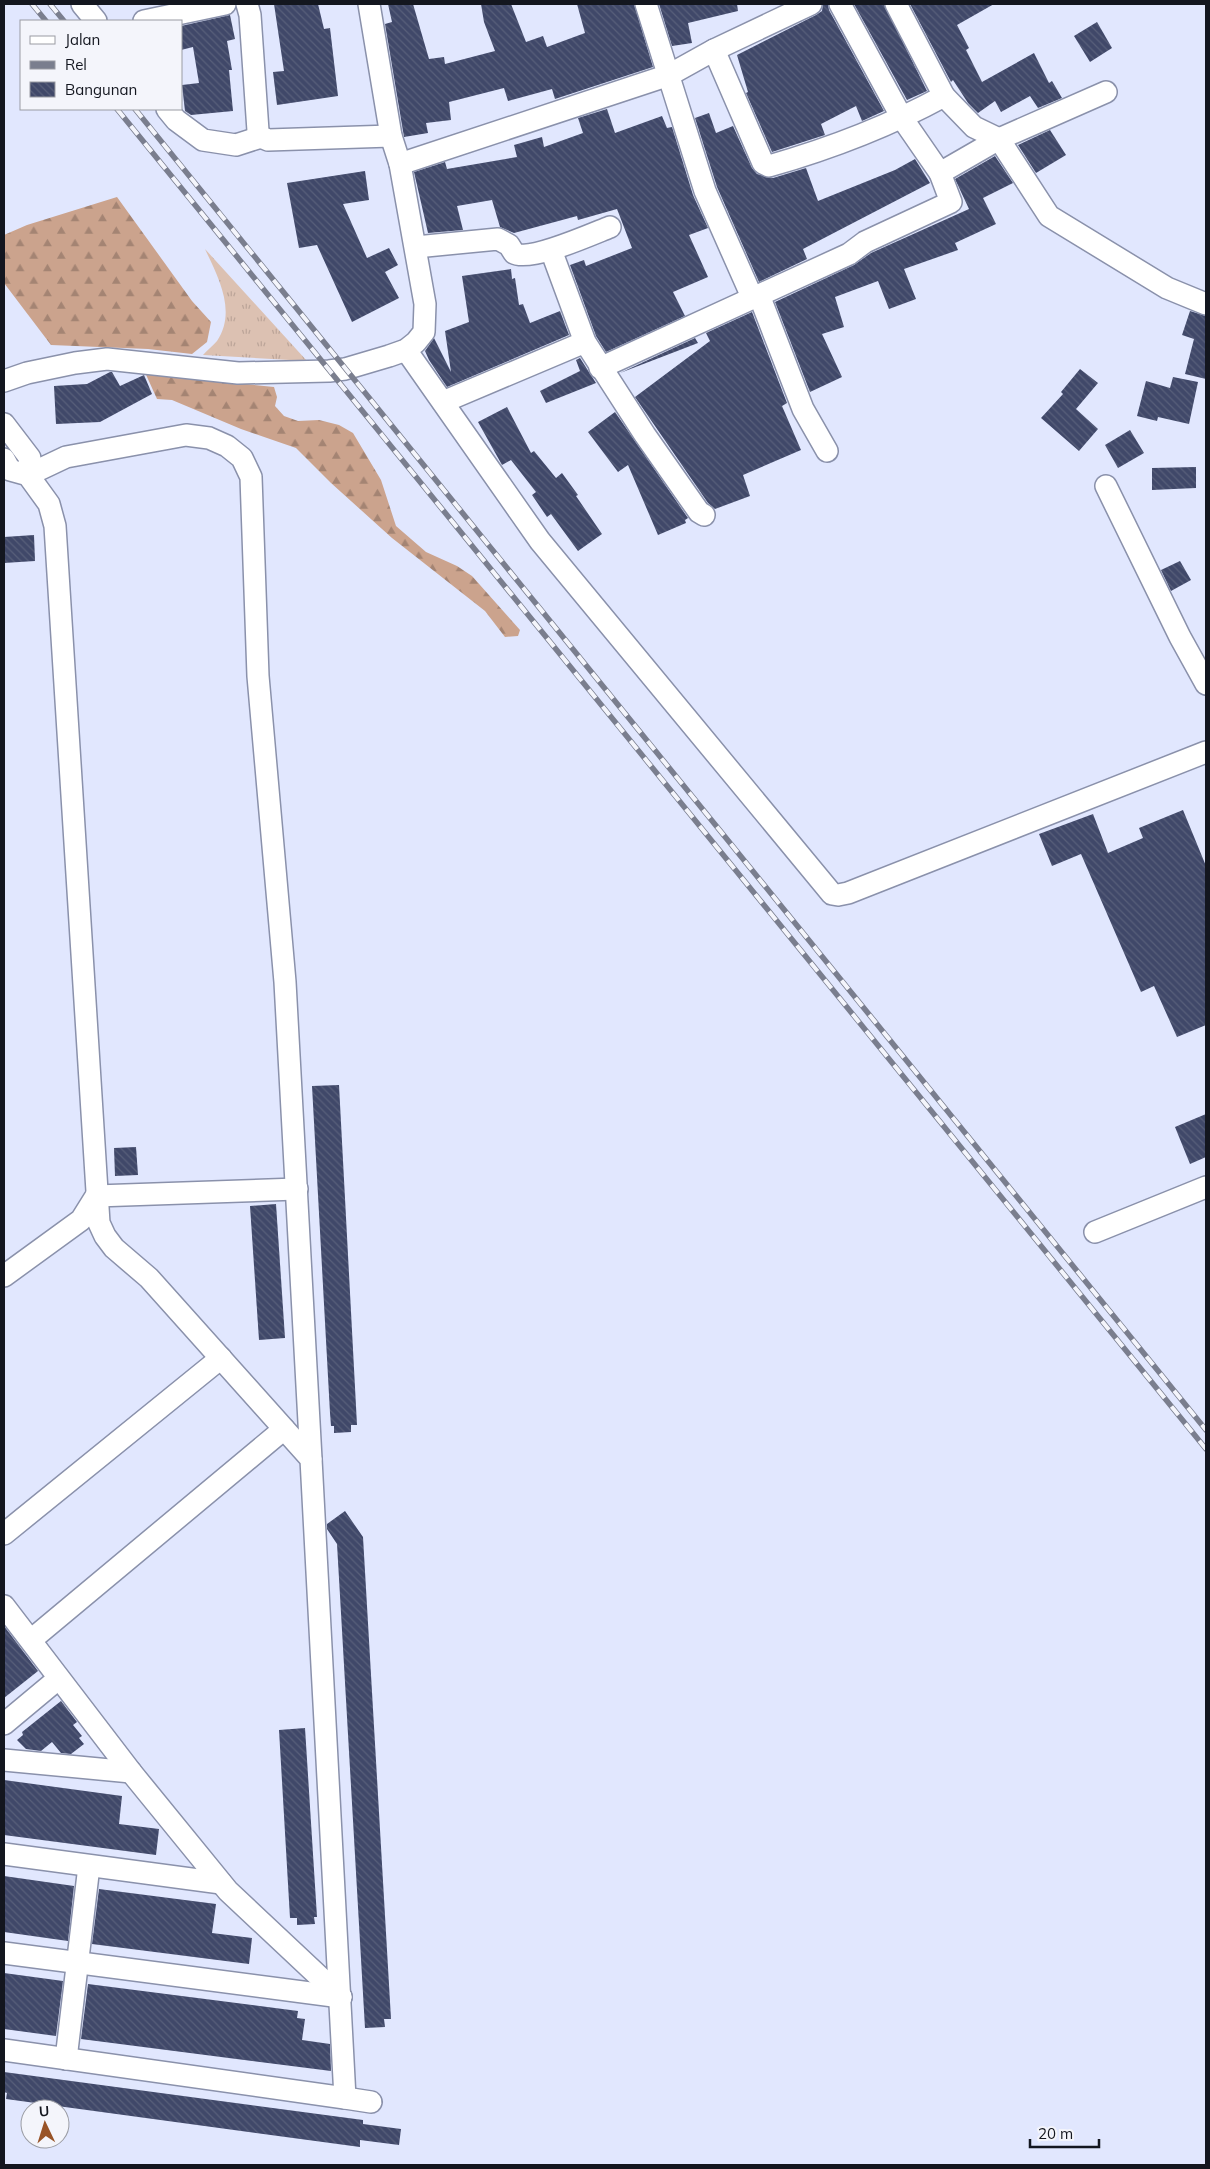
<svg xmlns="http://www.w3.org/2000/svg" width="1210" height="2169" viewBox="0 0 1210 2169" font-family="Mulish,sans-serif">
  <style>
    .grass { fill: url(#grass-tufts) }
    .forest { fill: url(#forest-firs) }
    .building { fill: url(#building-back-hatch) }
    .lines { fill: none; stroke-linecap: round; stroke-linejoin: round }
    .minor-casing { stroke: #8a91ab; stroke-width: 24 }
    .minor { stroke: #fff; stroke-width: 21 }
    .rail-casing { stroke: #7a7e8e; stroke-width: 5.5 }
    .rail { stroke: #f4f5fb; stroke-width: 4; stroke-dasharray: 11; stroke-linecap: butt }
  </style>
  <defs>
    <pattern id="grass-tufts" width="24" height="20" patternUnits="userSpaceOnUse" patternTransform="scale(1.25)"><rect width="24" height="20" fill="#dcc1b2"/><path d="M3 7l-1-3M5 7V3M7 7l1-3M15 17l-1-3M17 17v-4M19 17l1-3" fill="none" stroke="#bca599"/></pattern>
    <pattern id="forest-firs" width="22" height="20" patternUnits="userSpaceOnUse" patternTransform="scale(1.25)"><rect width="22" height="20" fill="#cba38d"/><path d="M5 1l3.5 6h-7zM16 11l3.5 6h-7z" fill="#a48473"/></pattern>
    <pattern id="building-back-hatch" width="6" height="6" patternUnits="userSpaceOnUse" patternTransform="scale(1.25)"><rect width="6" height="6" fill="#404869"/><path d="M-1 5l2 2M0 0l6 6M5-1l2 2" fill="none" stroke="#585f7a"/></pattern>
  </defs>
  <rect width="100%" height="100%" fill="#e1e7fe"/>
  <!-- grass -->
  <path class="grass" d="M205,249L307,361L203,355C207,350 213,346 217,341C237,311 218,277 205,249Z"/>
  <!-- forest -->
  <g class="forest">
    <polygon points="117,197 192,301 211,322 207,342 192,354 148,349 51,345 4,283 4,235 27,225"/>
    <polygon points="143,368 188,378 274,387 277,397 275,406 284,416 298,421 319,420 339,425 353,433 381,480 396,526 426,552 457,566 472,576 520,630 518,636 505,637 485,611 392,538 331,483 296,448 241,429 172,400 157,399"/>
  </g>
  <!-- building -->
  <g class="building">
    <polygon points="274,4 318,4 324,29 330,28 338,96 277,105 273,72 284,71"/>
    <polygon points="388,4 413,4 429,59 444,57 445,64 495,51 484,22 481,4 511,4 526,42 543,36 547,47 585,33 577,4 634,4 653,67 555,99 552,89 508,101 504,88 449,102 451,120 426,123 428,133 404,137 385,24 392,22"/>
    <polygon points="659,4 737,4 738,11 688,23 692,43 672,46"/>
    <polygon points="823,4 828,4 829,10 884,111 862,121 856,106 821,124 825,135 772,152 746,93 748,92 737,55 816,15 822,11"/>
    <polygon points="854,4 884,4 927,91 907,100"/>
    <polygon points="910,4 994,4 957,25 969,48 966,50 982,82 1034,53 1049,83 1052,81 1062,98 1038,108 1030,96 1001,112 995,101 978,113 968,103 953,80 951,82"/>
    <polygon points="230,15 235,39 227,41 232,70 229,70 233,111 191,115 185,111 182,85 199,83 193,47 181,50 181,26"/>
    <polygon points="1097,22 1112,48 1090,62 1074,36"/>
    <polygon points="607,109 615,133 662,116 667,128 672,127 693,195 708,228 689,235 708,277 673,292 685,316 606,352 596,336 570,265 584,260 586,266 632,248 617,209 578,220 577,216 514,233 500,227 492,200 457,206 463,230 428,233 414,172 445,162 447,169 517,157 514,145 542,137 544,147 583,133 578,118"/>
    <polygon points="709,113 716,133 733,126 752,168 757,174 773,178 806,168 818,201 895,170 915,159 930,183 803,249 807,259 759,282 717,187 695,118"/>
    <polygon points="1050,130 1066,155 1036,173 1018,145"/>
    <polygon points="995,156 1013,183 983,198 996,224 955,243 958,250 904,269 916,299 889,309 878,281 835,297 844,327 822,334 842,377 810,392 775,302 854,265 871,253 969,209 955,179"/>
    <polygon points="365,171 369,200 343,204 367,258 389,248 398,265 385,272 399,298 352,322 317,245 299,248 287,183"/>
    <polygon points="511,269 512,279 515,278 519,305 523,304 530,323 560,311 569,335 447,387 429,360 425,351 434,338 451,372 445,331 469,322 462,276"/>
    <polygon points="1190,311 1206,316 1206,379 1185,374 1194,339 1182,335"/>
    <polygon points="752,312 787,403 782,406 801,450 743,475 750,496 715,509 708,503 635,397 710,341 706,333"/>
    <polygon points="695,338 698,343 620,373"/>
    <polygon points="580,358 596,383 546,403 540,391 580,371 576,360"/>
    <polygon points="1080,369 1098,383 1076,409 1098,429 1079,451 1041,418 1063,394 1061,392"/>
    <polygon points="110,372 112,372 120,386 144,375 152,394 100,422 56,424 54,386 87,384"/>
    <polygon points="1173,377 1198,382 1189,424 1158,417 1157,421 1137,416 1146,381 1170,388"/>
    <polygon points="507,407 531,453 534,451 556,478 562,473 578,495 576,496 602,534 578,551 551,514 547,517 532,495 536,492 511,460 502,465 478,422"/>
    <polygon points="615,412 688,518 685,520 686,523 658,535 628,465 618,472 588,432"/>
    <polygon points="1130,430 1144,453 1118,468 1105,445"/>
    <polygon points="1196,467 1196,488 1152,490 1152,468"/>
    <polygon points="34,535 35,561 4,563 4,537"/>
    <polygon points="1180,561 1191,580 1171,591 1161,570"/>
    <polygon points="1183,810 1206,866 1206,1025 1177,1037 1154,986 1141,992 1081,854 1052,866 1039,834 1093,814 1108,853 1143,838 1139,828"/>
    <polygon points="339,1085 357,1425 351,1425 351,1432 334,1433 334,1426 331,1426 330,1413 312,1086"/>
    <polygon points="1206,1114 1206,1157 1190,1164 1175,1127"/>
    <polygon points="136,1147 138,1175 115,1176 114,1148"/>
    <polygon points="276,1204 285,1338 259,1340 250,1206"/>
    <polygon points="345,1511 363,1537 391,2019 384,2019 385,2027 365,2028 337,1544 327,1529 327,1524"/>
    <polygon points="4,1626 38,1671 4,1698"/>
    <polygon points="61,1701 77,1722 73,1725 82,1736 79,1738 84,1744 71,1754 61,1753 52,1742 41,1751 26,1749 17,1740 23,1735 22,1732"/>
    <polygon points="305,1728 317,1917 314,1917 315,1924 297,1925 297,1918 290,1918 279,1730"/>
    <polygon points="4,1780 122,1796 119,1824 159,1829 156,1855 4,1835"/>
    <polygon points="4,1876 74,1886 68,1941 4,1932"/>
    <polygon points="99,1889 216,1904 212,1933 252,1938 249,1964 92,1944"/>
    <polygon points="4,1973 63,1981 56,2036 4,2029"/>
    <polygon points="88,1984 298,2011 297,2018 305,2019 302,2040 330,2044 331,2071 81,2039"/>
    <polygon points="4,2072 363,2120 363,2124 401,2129 399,2145 360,2140 360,2147 6,2099 7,2093 4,2092"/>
  </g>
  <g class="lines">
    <!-- minor casing -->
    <g class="minor-casing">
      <g id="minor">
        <polyline points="82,4 96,21"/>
        <polyline points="247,4 250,15 258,131 261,137 268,140 391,136"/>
        <polyline points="646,4 705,191 752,297"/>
        <polyline points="144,21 225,4"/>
        <path d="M714,50L763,163L769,166C829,149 889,126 944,96L896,4"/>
        <polyline points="944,96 974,127 999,139 1049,216 1167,288 1206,304"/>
        <polyline points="167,109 176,120 203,140 236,145 261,137"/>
        <polyline points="400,164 669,75 714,50 811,4"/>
        <polyline points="940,173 999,139 1106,92"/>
        <path d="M416,247L498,239L509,245L514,253C530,262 592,234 610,227"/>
        <polyline points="551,250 585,342 645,435 699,512 704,515"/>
        <polyline points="759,295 803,409 827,451"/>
        <polyline points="406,350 540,541 832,894 838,895 848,893 1206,752"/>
        <polyline points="600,368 849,254 865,242 951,202 940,173 902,118 840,4"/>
        <polyline points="4,381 27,373 75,363 107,359 238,373 329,371 345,369 389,356 406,350 416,342 424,332 425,304 400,164 391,136 369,4"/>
        <polyline points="443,402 585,342"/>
        <polyline points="4,424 30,458 28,475"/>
        <polyline points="4,459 10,470 28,475 49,504 55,526 99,1223 105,1236 114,1248 149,1278 311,1459 345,2098 4,2050"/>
        <polyline points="28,475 66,457 186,435 209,438 227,446 242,458 251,477 258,676 285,982 311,1459"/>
        <polyline points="1106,486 1180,637 1206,684"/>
        <polyline points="1095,1232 1206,1187"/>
        <polyline points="4,1276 81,1220 96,1196 297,1189"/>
        <polyline points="4,1534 221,1358"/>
        <polyline points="4,1606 131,1772 228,1891 341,1997"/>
        <polyline points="31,1640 284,1429"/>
        <polyline points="4,1724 58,1679"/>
        <polyline points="4,1760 131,1772"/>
        <polyline points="4,1854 221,1883"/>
        <polyline points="4,1953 341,1997"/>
        <polyline points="66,2059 89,1866"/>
        <polyline points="345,2098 371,2102"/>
      </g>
    </g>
    <!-- minor -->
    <use href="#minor" class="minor"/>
    <!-- rail casing -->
    <g class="rail-casing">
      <g id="rail">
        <polyline points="32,4 46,21"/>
        <polyline points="50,4 64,21"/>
        <polyline points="117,109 1206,1449"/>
        <polyline points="135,109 1206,1430"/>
      </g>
    </g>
    <!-- rail -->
    <use href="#rail" class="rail"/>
  </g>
  <!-- border -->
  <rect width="1210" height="2169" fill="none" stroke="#13161f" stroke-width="10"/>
  <!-- legend -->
  <rect x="20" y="20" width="162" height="90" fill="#f4f5fb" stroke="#9a9ca3"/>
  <rect x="30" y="36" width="25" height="8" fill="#ffffff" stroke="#9a9ca3"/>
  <text x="65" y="45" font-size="15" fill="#13161f">Jalan</text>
  <rect x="30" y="61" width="25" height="8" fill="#7a7e8e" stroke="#9a9ca3"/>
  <text x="65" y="70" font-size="15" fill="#13161f">Rel</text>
  <rect x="30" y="82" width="25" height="15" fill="url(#building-back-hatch)" stroke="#9a9ca3"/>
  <text x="65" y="95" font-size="15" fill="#13161f">Bangunan</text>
  <!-- north arrow -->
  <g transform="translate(45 2124) rotate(356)"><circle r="24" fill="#f4f5fb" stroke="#9a9ca3"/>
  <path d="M0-4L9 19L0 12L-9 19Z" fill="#985327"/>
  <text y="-8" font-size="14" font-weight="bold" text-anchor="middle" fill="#13161f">U</text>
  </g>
  <!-- scale -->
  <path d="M1030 2139v8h69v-8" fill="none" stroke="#13161f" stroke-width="2.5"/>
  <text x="1038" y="2139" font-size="15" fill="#13161f" stroke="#f4f5fb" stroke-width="4" paint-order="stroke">20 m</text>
</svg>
